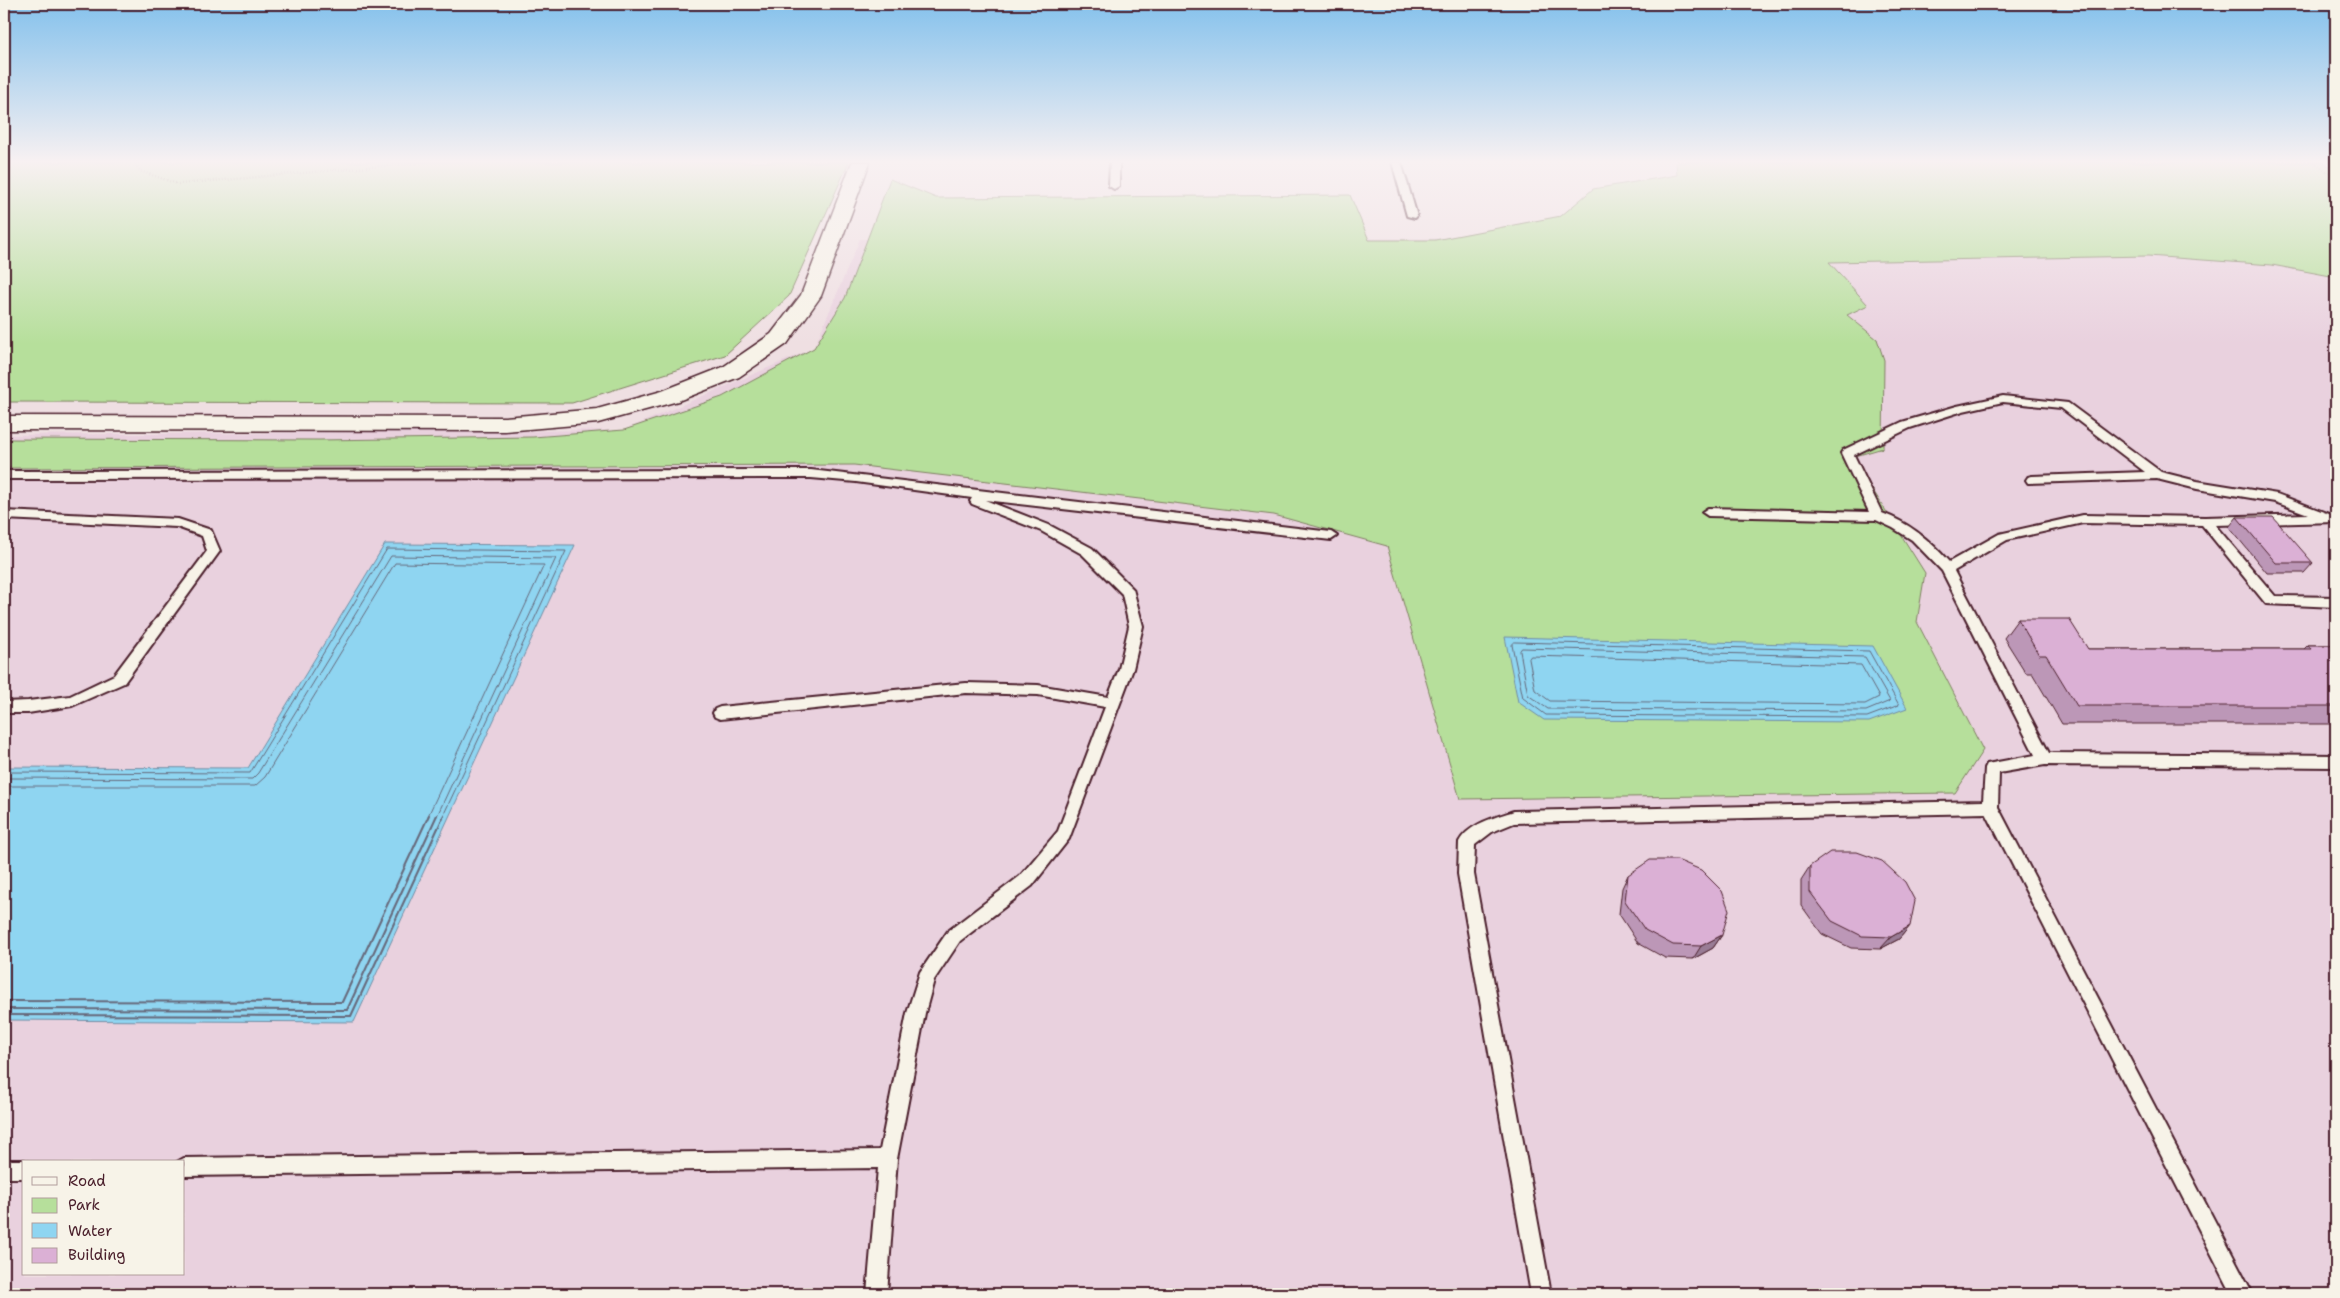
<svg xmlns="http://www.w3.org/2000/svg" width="2340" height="1298" viewBox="0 0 2340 1298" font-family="'Shantell Sans',sans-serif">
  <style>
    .built { fill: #e9d1de; fill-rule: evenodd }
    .green { fill: #b6df9b; stroke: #807f63 }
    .water { fill: #8fd5f1; stroke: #738ca2 }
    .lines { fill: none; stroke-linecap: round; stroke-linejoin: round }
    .shore-far1 { stroke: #66687a; stroke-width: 1 }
    .shore { stroke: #66687a; stroke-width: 2 }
    .service-casing { stroke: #4a1f2b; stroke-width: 4 }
    .tertiary-casing { stroke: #4a1f2b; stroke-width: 3 }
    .path { stroke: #4a1f2b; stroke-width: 2.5; stroke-dasharray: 0.5 2.5; stroke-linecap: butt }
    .service { fill: #f7f3e8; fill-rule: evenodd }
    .tertiary { fill: #f7f3e8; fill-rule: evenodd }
    .wall { fill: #bc97b7; stroke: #4a1f2b }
    .shaded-wall { fill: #997b95; stroke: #4a1f2b }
    .building { fill: #dbb0d5; stroke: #4a1f2b }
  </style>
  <rect width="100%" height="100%" fill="#efdfe2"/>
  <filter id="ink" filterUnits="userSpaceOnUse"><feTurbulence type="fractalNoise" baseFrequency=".02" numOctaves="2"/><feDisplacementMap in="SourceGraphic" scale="10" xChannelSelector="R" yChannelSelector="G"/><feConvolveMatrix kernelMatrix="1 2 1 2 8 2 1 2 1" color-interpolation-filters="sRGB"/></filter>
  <g filter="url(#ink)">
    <!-- built -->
    <path class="built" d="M2336,238V1294H4V435L624,430L814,348L860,239ZM24,1162H184V1274H24Z"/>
    <!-- green -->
    <g class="green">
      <polygon points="4,162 849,162 789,296 725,355 572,403 4,402"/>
      <polygon points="1676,162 2324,162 2336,172 2336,277 2272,265 2148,256 1829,262 1868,305 1847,315 1877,339 1884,360 1883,448 1852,457 1925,573 1917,622 1983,750 1955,793 1460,799 1387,546 1274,515 854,465 4,468 4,439 319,440 533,437 624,430 722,397 814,348 845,298 890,179 936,198 1350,195 1369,240 1435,240 1561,216 1593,189 1677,175"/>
    </g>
    <!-- water -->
    <g class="water">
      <polygon points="385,544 575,545 354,1022 4,1020 4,767 248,768"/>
      <polygon points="1505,637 1873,646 1907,708 1869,722 1544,720 1518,702"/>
    </g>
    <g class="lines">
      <!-- shore-far1 -->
      <g class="shore-far1">
        <polygon points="1515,642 1869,651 1899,705 1867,717 1546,715 1523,698 1512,645"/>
        <polygon points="1522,648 1865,657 1890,701 1866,711 1548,709 1528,695 1520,651"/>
        <polygon points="1531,656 1861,665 1879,697 1865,704 1550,701 1535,690 1529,659"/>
        <polyline points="4,772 250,773 387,549 566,551 443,816"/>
        <polyline points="4,778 252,779 258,773 391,556 556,558 437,816"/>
        <polyline points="4,786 255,786 265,777 395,563 544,565 428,816"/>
      </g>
      <!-- shore -->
      <g class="shore">
        <polyline points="4,1001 342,1002 429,815"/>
        <polyline points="4,1009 347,1010 437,815"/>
        <polyline points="4,1015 351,1016 444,815"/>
      </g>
      <!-- service casing -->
      <g class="service-casing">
        <g id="service">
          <polygon points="1110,162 1119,162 1119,186 1114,189 1109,186"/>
          <polygon points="1392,162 1401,162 1417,216 1415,218 1407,216"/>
          <path d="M2003,396L2068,403L2161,472L2197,481L2277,494L2329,514H2336V522L2215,525L2275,596L2336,597V607L2266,604L2202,525L2083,523L2007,540L1954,571L2049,753L2336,755V767L2045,765L1999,773L1998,807L2253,1294H2232L1986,813L1514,823L1492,832L1475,845L1474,874L1551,1294H1531L1458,874L1459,842C1468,824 1496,817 1514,811L1983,801L1985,768L1987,764L2035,755L1942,571L1912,540L1893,528L1876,520L1708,516L1702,512L1708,508L1869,512L1841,453L1843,450L1902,422L1957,406ZM2003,402L2061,408L2145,472L2032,476L2028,477L2026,480L2028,483L2157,479L2197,489L2275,502L2308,514L2205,517L2083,515L1999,534L1949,562C1930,540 1909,523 1882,513L1854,455L1910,428L1963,411Z"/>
          <polygon points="811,470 1331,532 1337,536 1331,540 985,500 1049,525 1092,548 1133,589 1143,626 1133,669 1069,839 1032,886 960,941 934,980 925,1013 897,1159 887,1294 867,1294 878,1168 184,1176 184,1162 177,1162 184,1158 880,1150 907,1013 920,972 948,931 1020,876 1058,831 1105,707 1038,695 966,693 720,719 715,717 713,713 715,709 720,707 966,683 1038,685 1108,697 1119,669 1129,626 1122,594 1082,554 1041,531 972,504 970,501 972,498 856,482 811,478 4,479 4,471"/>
          <polygon points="4,511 178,519 211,530 220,551 124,683 72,706 28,713 4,713 4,702 28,701 70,696 114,675 207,551 202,536 177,527 4,519"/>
          <polygon points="4,1160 24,1160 29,1162 24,1162 24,1178 4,1178"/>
        </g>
      </g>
      <!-- tertiary casing -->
      <g class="tertiary-casing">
        <polygon id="tertiary" points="852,162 870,162 821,296 787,344 739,377 678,401 598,423 505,431 4,430 4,416 505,417 597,409 662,391 723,367 771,334 801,295"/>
      </g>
      <!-- path -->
      <g class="path">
        <polyline points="134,162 140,171 178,184 427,162"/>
        <polyline points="2314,162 2336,178"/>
      </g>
      <!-- service -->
      <use href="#service" class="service"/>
      <!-- tertiary -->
      <use href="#tertiary" class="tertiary"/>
    </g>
    <!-- wall -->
    <g class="wall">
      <polygon points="2237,517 2313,563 2304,573 2267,573 2229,527"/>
      <polygon points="2018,619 2088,649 2304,649 2308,645 2336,645 2336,724 2062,724 2032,673 2026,673 2004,638"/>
      <polygon points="1810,866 1910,926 1899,939 1880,949 1851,948 1822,934 1801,905 1801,880"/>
      <polygon points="1628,875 1722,935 1713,948 1693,959 1665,958 1638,943 1619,914 1622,888"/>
    </g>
    <!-- shaded-wall -->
    <g class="shaded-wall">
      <polygon points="1910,926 1899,939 1880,949 1891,937"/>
      <polygon points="1722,935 1713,948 1693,959 1701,946"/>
    </g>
    <!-- building -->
    <g class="building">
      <polygon points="2237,517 2273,517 2313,563 2276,563"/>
      <polygon points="2018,619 2069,619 2088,649 2311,649 2308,645 2336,645 2336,706 2077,706 2046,655 2039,655"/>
      <polygon points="1830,852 1857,852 1882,861 1905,882 1915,901 1910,926 1891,937 1862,936 1832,921 1810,892 1810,866"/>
      <polygon points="1650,860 1677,860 1701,870 1722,891 1729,910 1722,935 1701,946 1673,945 1645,930 1625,901 1628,875"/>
    </g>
  </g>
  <!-- sky -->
  <linearGradient id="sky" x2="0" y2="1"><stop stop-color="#84c1ec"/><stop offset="0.47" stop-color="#f8f1f2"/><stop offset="1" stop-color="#f8f1f2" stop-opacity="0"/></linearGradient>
  <rect width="2340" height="344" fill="url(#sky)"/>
  <!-- margin -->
  <rect width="2340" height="1298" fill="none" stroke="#f7f3e8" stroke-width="20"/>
  <rect x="10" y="10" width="2320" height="1278" fill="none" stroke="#4a1f2b" stroke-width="2" filter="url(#ink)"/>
  <!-- legend -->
  <rect x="22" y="1160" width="162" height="115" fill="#f7f3e8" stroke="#b29e9c"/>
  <rect x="32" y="1177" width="25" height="8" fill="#f7f3e8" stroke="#b29e9c"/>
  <text x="68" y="1186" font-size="15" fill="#4a1f2b">Road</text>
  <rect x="32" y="1198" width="25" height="15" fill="#b6df9b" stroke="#b29e9c"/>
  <text x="68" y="1210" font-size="15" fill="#4a1f2b">Park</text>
  <rect x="32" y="1223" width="25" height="15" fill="#8fd5f1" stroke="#b29e9c"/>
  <text x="68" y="1236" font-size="15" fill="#4a1f2b">Water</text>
  <rect x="32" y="1248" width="25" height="15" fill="#dbb0d5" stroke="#b29e9c"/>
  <text x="68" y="1260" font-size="15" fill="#4a1f2b">Building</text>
</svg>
